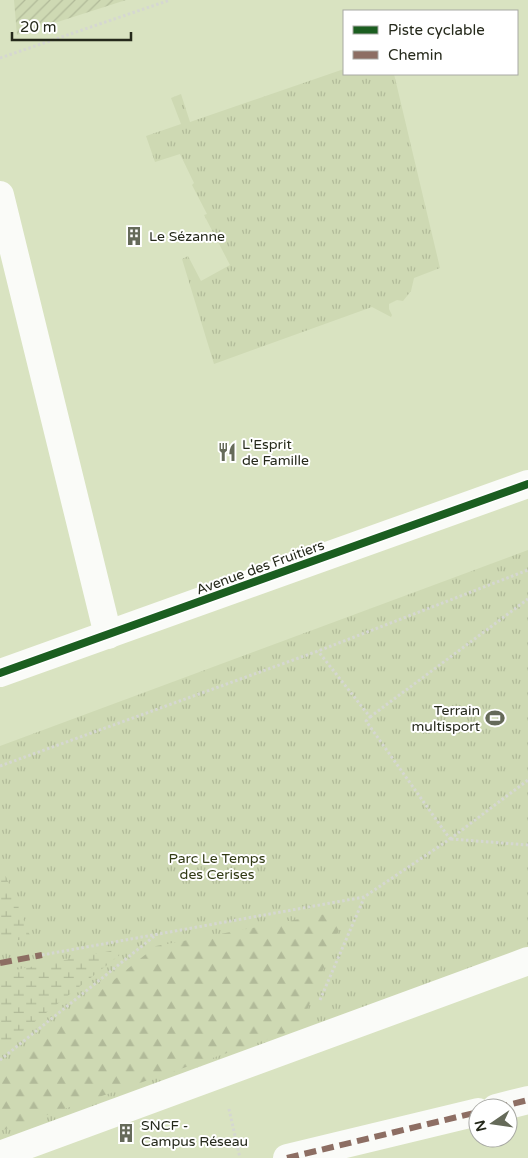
<svg xmlns="http://www.w3.org/2000/svg" width="528" height="1158" viewBox="0 0 528 1158" font-family="'Varela Round',sans-serif">
  <style>
    .built { fill: #d9e3c1; fill-rule: evenodd }
    .grass { fill: url(#grass-tufts) }
    .forest { fill: url(#forest-firs) }
    .wetland { fill: url(#wetland-marsh) }
    .garden { fill: url(#garden-furrows) }
    .lines { fill: none; stroke-linecap: round; stroke-linejoin: round }
    .path { stroke: #d5d7d1; stroke-width: 3; stroke-dasharray: 2.5 2.5; stroke-linecap: butt }
    .minor { stroke: #fafbf8; stroke-width: 28 }
    .quiet { stroke: #8d6e63; stroke-width: 6; stroke-dasharray: 12 6; stroke-linecap: butt }
    .cycleway-casing { stroke: #fff; stroke-width: 11 }
    .cycleway { stroke: #1b5e20; stroke-width: 8 }
    .labels { text-anchor: middle; stroke-width: 4; stroke-linejoin: round; paint-order: stroke }
    .poi-label { font-size: 14px; fill: #25291b; stroke: #fff; text-anchor: start }
    .street-label { font-size: 14px; fill: #25291b; stroke: #fff }
    .park-label { font-size: 14px; fill: #323b15; stroke: #fff }
  </style>
  <defs>
    <pattern id="grass-tufts" width="24" height="20" patternUnits="userSpaceOnUse" patternTransform="scale(1.25)"><rect width="24" height="20" fill="#ced9b3"/><path d="M3 7l-1-3M5 7V3M7 7l1-3M15 17l-1-3M17 17v-4M19 17l1-3" fill="none" stroke="#b1ba99"/></pattern>
    <pattern id="forest-firs" width="22" height="20" patternUnits="userSpaceOnUse" patternTransform="scale(1.25)"><rect width="22" height="20" fill="#ced9b3"/><path d="M5 1l3.5 6h-7zM16 11l3.5 6h-7z" fill="#b1ba99"/></pattern>
    <pattern id="wetland-marsh" width="20" height="14" patternUnits="userSpaceOnUse" patternTransform="scale(1.25)"><rect width="20" height="14" fill="#ced9b3"/><path d="M1 5h8M5 5V1M11 12h8M15 12V8" fill="none" stroke="#b1ba99"/></pattern>
    <pattern id="garden-furrows" width="10" height="10" patternUnits="userSpaceOnUse" patternTransform="scale(1.25)"><rect width="10" height="10" fill="#ced9b3"/><path d="M-1 1l2-2M0 10L10 0M9 11l2-2" fill="none" stroke="#b1ba99"/></pattern>
  </defs>
  <rect width="100%" height="100%" fill="#dce2cd"/>
  <!-- built -->
  <path class="built" d="M0,0H528V1158H0ZM344,11H517V74H344ZM478,1108H508V1138H478Z"/>
  <!-- grass -->
  <g class="grass">
    <polygon points="344,69 344,74 394,74 440,268 414,278 411,291 403,301 397,300 389,304 389,309 392,315 391,317 372,307 214,364 182,259 188,256 201,281 230,265 204,215 207,214 192,185 194,183 180,154 155,162 146,136 181,124 171,98 181,94 190,122"/>
    <polygon points="528,550 528,951 0,1148 0,746"/>
  </g>
  <!-- forest -->
  <polygon class="forest" points="347,910 300,1028 0,1131 0,1072 156,946"/>
  <!-- wetland -->
  <g class="wetland">
    <polygon points="0,862 31,938 0,943"/>
    <polygon points="130,947 0,1049 0,973"/>
  </g>
  <!-- garden -->
  <polygon class="garden" points="14,0 126,0 17,35"/>
  <g class="lines">
    <!-- path -->
    <g class="path">
      <polyline points="0,58 170,0"/>
      <polyline points="370,717 528,599"/>
      <polyline points="0,766 318,651 528,570"/>
      <polyline points="450,839 528,780"/>
      <polyline points="451,839 528,845"/>
      <polyline points="42,955 364,897 450,839 366,721 370,717 318,651"/>
      <polyline points="320,1000 364,898"/>
      <polyline points="0,1060 157,934"/>
      <polyline points="229,1109 240,1158"/>
    </g>
    <!-- minor -->
    <g class="minor">
      <polyline points="0,195 108,635"/>
      <polyline points="0,673 528,484"/>
      <polyline points="496,1108 528,1100"/>
      <polyline points="0,1155 528,961"/>
      <polyline points="287,1158 478,1112"/>
    </g>
    <!-- quiet -->
    <g class="quiet">
      <polyline points="0,963 42,955"/>
      <polyline points="496,1108 528,1100"/>
      <polyline points="287,1158 478,1112"/>
    </g>
    <!-- cycleway casing -->
    <g class="cycleway-casing">
      <polyline id="cycleway" points="0,673 528,484"/>
    </g>
    <!-- cycleway -->
    <use href="#cycleway" class="cycleway"/>
  </g>
  <!-- icons -->
  <defs>
    <g id="building-bare" transform="scale(1.5)"><path d="M-4-6H4V6H1V3H-1V6H-4ZM-2.5-4.3h1.7v1.8h-1.7ZM.8-4.3h1.7v1.8H.8ZM-2.5-1h1.7V.8h-1.7ZM.8-1h1.7V.8H.8Z" fill="#656a59" stroke="#fff" stroke-width="2.5" paint-order="stroke"/></g>
    <g id="restaurant-bare" transform="scale(1.5)"><path d="M-5-6h1v4h1v-4h1v4h1v-4h1v5L-1.5 .5V6h-2V.5L-5-1ZM5-6V6H3V1.5H1.5Q1.5-4 5-6Z" fill="#656a59" stroke="#fff" stroke-width="2.5" paint-order="stroke"/></g>
    <g id="stadium-bare" transform="scale(1.5)"><path d="M0-5a6.5 5 0 1 0 0 10a6.5 5 0 1 0 0-10ZM-3.5-1.8h7v3.6h-7Z" fill="#656a59" stroke="#fff" stroke-width="2.5" paint-order="stroke"/></g>
  </defs>
  <g fill-rule="evenodd">
    <use href="#building-bare" x="134" y="236"/>
    <use href="#restaurant-bare" x="227" y="452"/>
    <use href="#stadium-bare" x="495" y="718"/>
    <use href="#building-bare" x="126" y="1133"/>
  </g>
  <g class="labels">
    <!-- poi labels -->
    <g class="poi-label">
      <text x="149" y="241">Le Sézanne</text>
      <text x="242" y="449">L'Esprit<tspan x="242" dy="16">de Famille</tspan></text>
      <text x="480" y="715" text-anchor="end">Terrain<tspan x="480" dy="16">multisport</tspan></text>
      <text x="141" y="1130">SNCF -<tspan x="141" dy="16">Campus Réseau</tspan></text>
    </g>
    <!-- street labels -->
    <g class="street-label">
      <text transform="translate(260 567) rotate(-20)" y="5">Avenue des Fruitiers</text>
    </g>
    <!-- park labels -->
    <g class="park-label">
      <text x="217" y="863">Parc Le Temps<tspan x="217" dy="16">des Cerises</tspan></text>
    </g>
  </g>
  <!-- legend -->
  <rect x="343" y="10" width="175" height="65" fill="#ffffff" stroke="#a8a9a4"/>
  <rect x="353" y="26" width="25" height="8" fill="#1b5e20" stroke="#a8a9a4"/>
  <text x="388" y="35" font-size="15" fill="#25291b">Piste cyclable</text>
  <rect x="353" y="51" width="25" height="8" fill="#8d6e63" stroke="#a8a9a4"/>
  <text x="388" y="60" font-size="15" fill="#25291b">Chemin</text>
  <!-- north arrow -->
  <g transform="translate(493 1123) rotate(257)"><circle r="24" fill="#ffffff" stroke="#a8a9a4"/>
  <path d="M0-4L9 19L0 12L-9 19Z" fill="#656a59"/>
  <text y="-8" font-size="14" font-weight="bold" text-anchor="middle" fill="#25291b">N</text>
  </g>
  <!-- scale -->
  <path d="M12 32v8h119v-8" fill="none" stroke="#25291b" stroke-width="2.5"/>
  <text x="20" y="32" font-size="15" fill="#25291b" stroke="#ffffff" stroke-width="4" paint-order="stroke">20 m</text>
</svg>
